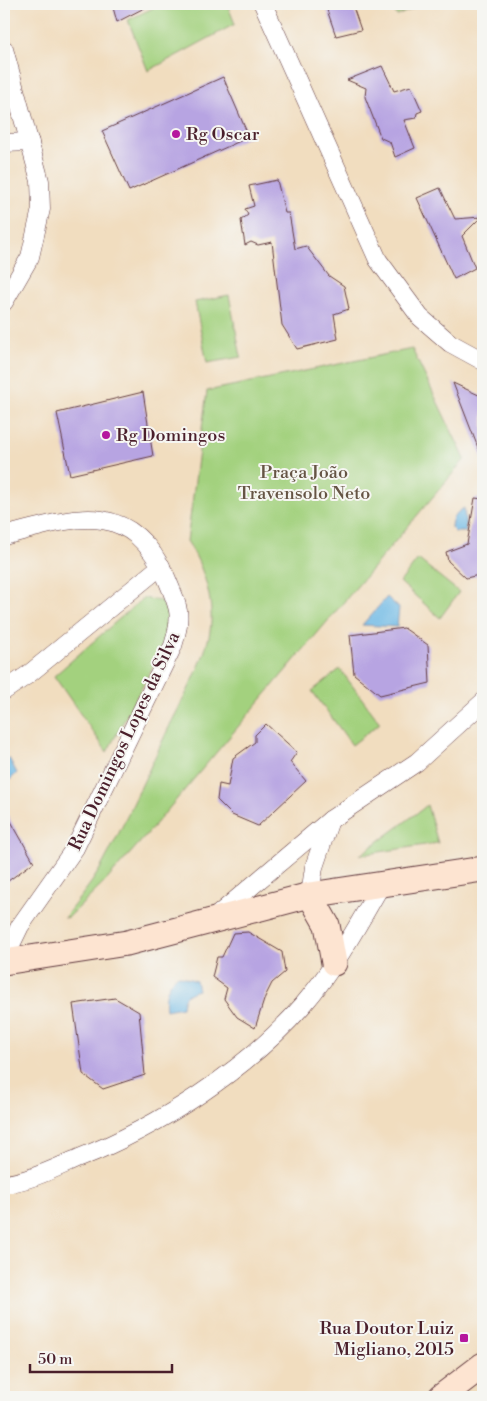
<svg xmlns="http://www.w3.org/2000/svg" width="487" height="1401" viewBox="0 0 487 1401" font-family="'Libre Bodoni',serif">
  <style>
    .green { fill: #a3d17e; stroke: #767854 }
    .water { fill: #6cb8e5; stroke: #5b6c88 }
    .building { fill: #b7a4e2 }
    .lines { fill: none; stroke-linecap: round; stroke-linejoin: round }
    .street-casing { stroke: #633c41; stroke-width: 19 }
    .secondary-casing { stroke: #633c41; stroke-width: 27 }
    .street { stroke: #fff; stroke-width: 18 }
    .secondary { stroke: #fde4d1; stroke-width: 25 }
    .poi-dot { fill: #b5179e; stroke: #f6f6f2; stroke-width: 2 }
    .labels { text-anchor: middle; stroke-width: 4; stroke-linejoin: round; paint-order: stroke }
    .poi-label { font-size: 18px; fill: #4a1f2b; stroke: #f6f6f2; text-anchor: start }
    .park-label { font-size: 18px; fill: #655444; stroke: #f6f6f2 }
    .street-label { font-size: 18px; fill: #4a1f2b; stroke: #f6f6f2 }
  </style>
  <rect width="100%" height="100%" fill="#f6f6f2"/>
  <filter id="ink" filterUnits="userSpaceOnUse"><feTurbulence type="fractalNoise" baseFrequency=".02" numOctaves="2"/><feDisplacementMap in="SourceGraphic" scale="10" xChannelSelector="R" yChannelSelector="G"/><feConvolveMatrix kernelMatrix="1 2 1 2 8 2 1 2 1" color-interpolation-filters="sRGB"/></filter>
  <filter id="wash" filterUnits="userSpaceOnUse"><feTurbulence type="fractalNoise" baseFrequency=".0096" numOctaves="4" result="noise"/><feDisplacementMap in="SourceGraphic" scale="20" xChannelSelector="R" yChannelSelector="G"/><feGaussianBlur stdDeviation="1.12" result="paint"/><feColorMatrix in="noise" values="0 0 0 0 0 0 0 0 0 0 0 0 0 0 0 0 0 1.4 0 .05"/><feComposite in="paint" operator="in"/></filter>
  <g filter="url(#wash)">
    <rect width="100%" height="100%" fill="#f1ddbf"/>
    <!-- green -->
    <g class="green">
      <polygon points="161,4 227,4 235,24 148,71 128,20"/>
      <polygon points="391,4 423,4 397,16"/>
      <polygon points="229,295 241,357 207,363 195,302"/>
      <path d="M412,349L465,459L143,839L104,883L69,917L64,918C76,902 90,886 100,869C126,822 147,773 170,725C184,697 205,661 210,631C215,602 203,565 187,541L207,391Z"/>
      <polygon points="418,559 459,592 440,618 400,582"/>
      <polygon points="143,598 161,601 172,619 161,652 107,752 54,676"/>
      <polygon points="340,669 380,723 352,745 312,691"/>
      <polygon points="427,805 438,843 360,855 421,810"/>
    </g>
    <!-- water -->
    <g class="water">
      <path d="M464,508L466,532H455L451,528C451,517 456,513 464,508Z"/>
      <polygon points="387,597 399,608 397,627 362,625"/>
      <polygon points="9,758 17,773 4,786 4,763"/>
      <path d="M178,975L196,981L198,990C187,993 183,996 182,1007L166,1010C164,995 167,984 178,975Z"/>
    </g>
    <g id="blocks">
      <!-- building -->
      <g class="building">
        <polygon points="112,4 152,4 117,22"/>
        <polygon points="325,4 352,4 361,30 336,36"/>
        <polygon points="382,66 394,91 411,86 422,111 417,113 416,118 404,120 415,148 395,157 390,142 381,138 365,97 366,88 347,80"/>
        <polygon points="223,77 249,137 129,191 102,131"/>
        <polygon points="277,180 285,213 289,213 295,249 306,246 329,276 344,286 349,309 334,314 338,339 297,349 282,325 272,242 258,245 251,242 245,245 241,220 248,215 245,209 254,206 249,186"/>
        <polygon points="440,188 455,219 481,217 462,236 475,268 454,279 417,198"/>
        <polygon points="453,383 483,397 483,457 482,458"/>
        <polygon points="143,392 153,456 70,475 57,413"/>
        <polygon points="475,498 483,499 483,574 466,578 448,561 446,552 467,544"/>
        <polygon points="404,628 428,645 430,683 380,695 354,674 350,635"/>
        <polygon points="266,724 297,752 290,762 306,781 258,826 232,815 217,800 219,784 228,786 233,758 255,742 255,735"/>
        <polygon points="4,809 34,862 4,884"/>
        <polygon points="248,932 282,952 285,972 272,983 265,997 255,1028 237,1017 224,999 227,988 212,977 217,957 222,957 233,933"/>
        <polygon points="115,998 139,1012 145,1075 103,1089 83,1074 73,1004"/>
      </g>
    </g>
  </g>
  <g filter="url(#ink)">
    <use href="#blocks" fill-opacity="0" stroke="#633c41" stroke-width="1"/>
    <g class="lines">
      <!-- street casing -->
      <g class="street-casing">
        <g id="street">
          <polyline points="263,4 378,260 420,317 450,343 483,361"/>
          <polyline points="4,49 40,181 41,209 30,257 4,302"/>
          <polyline points="4,143 30,142"/>
          <path d="M4,536C73,518 129,496 166,577C179,608 183,614 173,646L75,848L20,926L4,959"/>
          <polyline points="4,691 29,674 161,566"/>
          <polyline points="310,895 314,867 330,820"/>
          <polyline points="214,918 330,820 417,762 483,702"/>
          <path d="M4,1184C30,1181 55,1168 79,1158C158,1127 247,1070 303,1005C334,969 357,927 381,885"/>
        </g>
      </g>
      <!-- secondary casing -->
      <g class="secondary-casing">
        <g id="secondary">
          <polyline points="310,895 327,925 334,963"/>
          <polyline points="4,962 127,943 310,895 483,869"/>
          <polyline points="441,1397 483,1365"/>
        </g>
      </g>
      <!-- street -->
      <use href="#street" class="street"/>
      <!-- secondary -->
      <use href="#secondary" class="secondary"/>
    </g>
  </g>
  <!-- markers -->
  <g class="poi-dot">
    <circle cx="176" cy="134" r="5"/>
    <circle cx="106" cy="435" r="5"/>
    <rect x="459" y="1333" width="10" height="10" rx="2.5"/>
  </g>
  <g class="labels">
    <!-- poi labels -->
    <g class="poi-label">
      <text x="186" y="140">Rg Oscar</text>
      <text x="116" y="441">Rg Domingos</text>
      <text x="454" y="1334" text-anchor="end">Rua Doutor Luiz<tspan x="454" dy="21">Migliano, 2015</tspan></text>
    </g>
    <!-- park labels -->
    <g class="park-label">
      <text x="304" y="478">Praça João<tspan x="304" dy="21">Travensolo Neto</tspan></text>
    </g>
    <!-- street labels -->
    <g class="street-label">
      <text transform="translate(124 741) rotate(-65)" y="6">Rua Domingos Lopes da Silva</text>
    </g>
  </g>
  <!-- margin -->
  <rect width="487" height="1401" fill="none" stroke="#f6f6f2" stroke-width="20"/>
  <!-- scale -->
  <path d="M30 1364v8h142v-8" fill="none" stroke="#4a1f2b" stroke-width="2.5"/>
  <text x="38" y="1364" font-size="15" fill="#4a1f2b" stroke="#f6f6f2" stroke-width="4" paint-order="stroke">50 m</text>
</svg>
